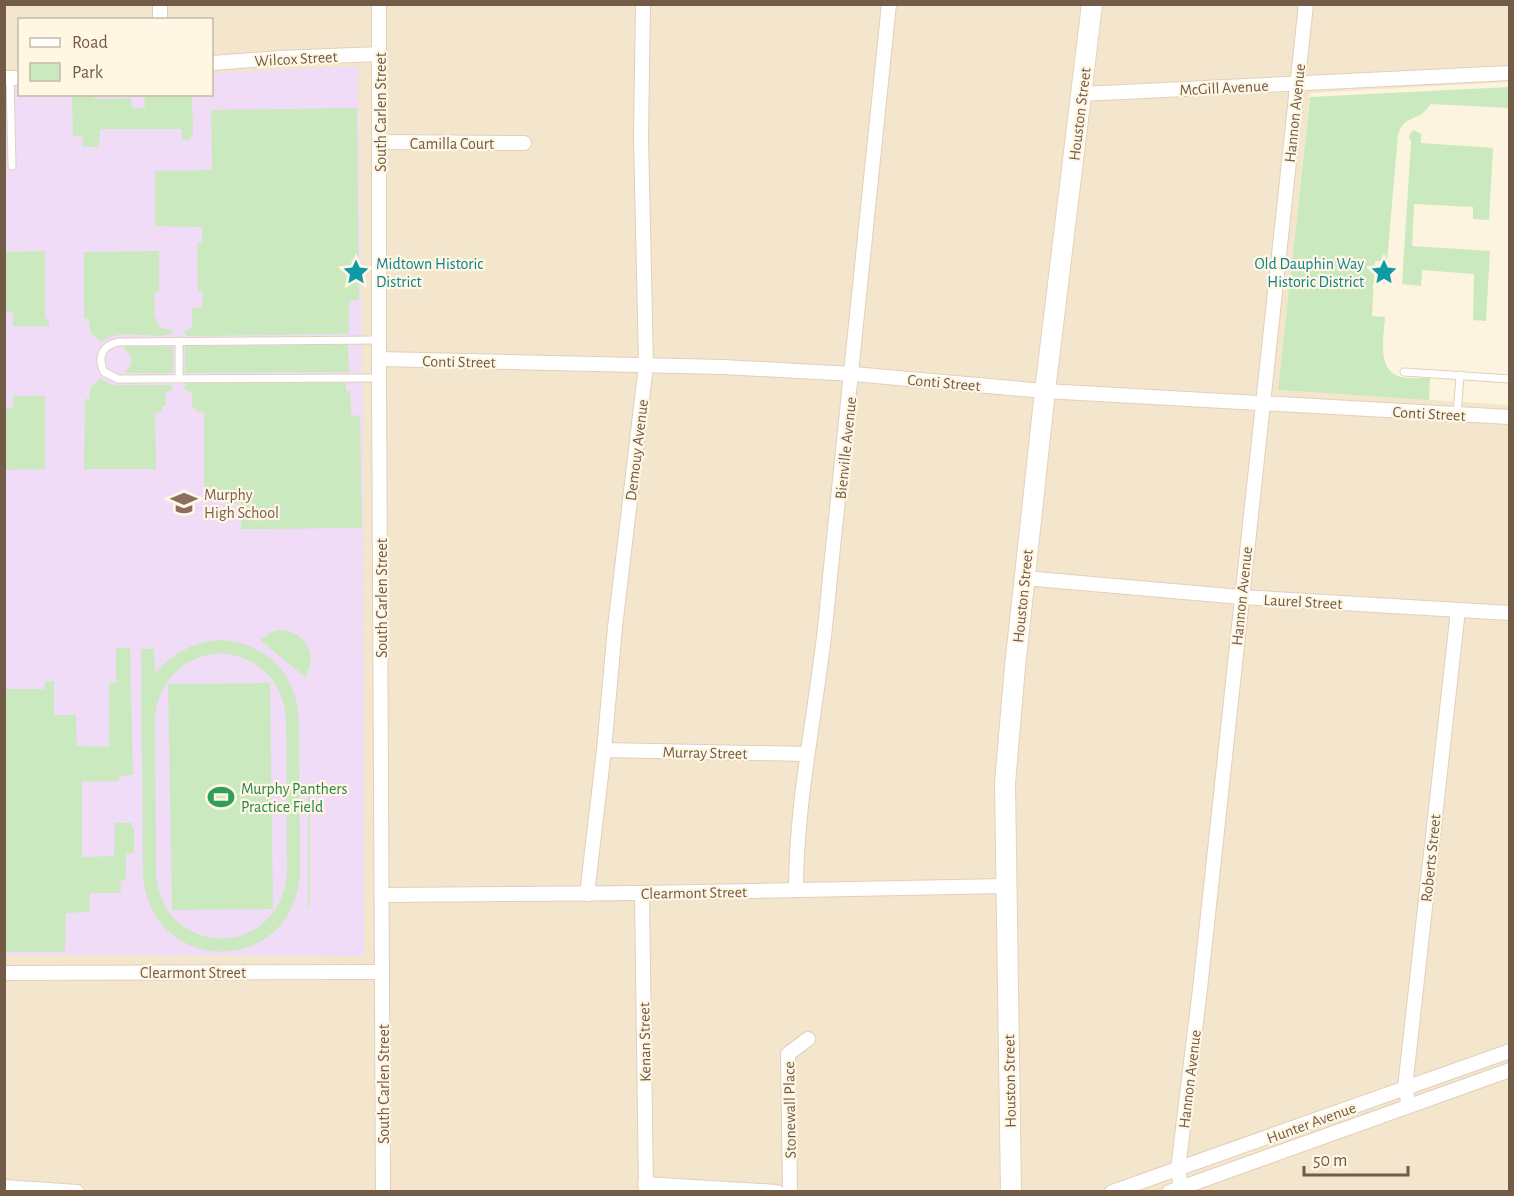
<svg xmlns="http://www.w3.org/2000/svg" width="1514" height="1196" viewBox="0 0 1514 1196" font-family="'Alegreya Sans',sans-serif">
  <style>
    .residential { fill: #f3e6cd }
    .education { fill: #f1dcf8 }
    .green { fill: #cae9be; fill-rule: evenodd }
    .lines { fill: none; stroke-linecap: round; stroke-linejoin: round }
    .lane-casing { stroke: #e0d0bb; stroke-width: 9 }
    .street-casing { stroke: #e0d0bb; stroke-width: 16 }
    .secondary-casing { stroke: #e5d2b9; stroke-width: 22 }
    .lane { stroke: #fff; stroke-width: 7 }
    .street { stroke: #fff; stroke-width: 14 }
    .secondary { stroke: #fff; stroke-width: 20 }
    .labels { text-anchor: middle; stroke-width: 4.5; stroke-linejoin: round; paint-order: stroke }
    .street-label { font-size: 16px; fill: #725b47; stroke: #fff7e4 }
    .culture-label { font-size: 16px; fill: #0d838f; stroke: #fff7e4; text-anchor: start }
    .education-label { font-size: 16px; fill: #785e54; stroke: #fff7e4; text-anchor: start }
    .leisure-label { font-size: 16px; fill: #27864d; stroke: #fff7e4; text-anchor: start }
  </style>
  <rect width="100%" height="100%" fill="#fcf4de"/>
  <!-- residential -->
  <polygon class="residential" points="5,5 1509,5 1509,82 1310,93 1278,390 1509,405 1509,1191 5,1191 5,955 363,956 212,73 212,20 20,20 19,83 5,83"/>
  <!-- education -->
  <polygon class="education" points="358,66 363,415 364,956 5,955 5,83 19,83 20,94 212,94 212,73"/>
  <!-- green -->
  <g class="green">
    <path d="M1509,87V108L1431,104C1428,107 1424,113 1420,115C1408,121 1402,121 1398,135L1387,261H1375L1372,316L1385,317C1384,336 1376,371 1401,377C1410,379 1421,378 1430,378L1429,400L1278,390L1310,97Z"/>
    <polygon points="72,95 94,95 95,99 131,98 132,109 145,108 144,95 192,95 193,132 190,139 183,141 181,129 100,129 99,147 83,147 83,137 73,136"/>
    <polygon points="357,108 359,300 349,301 349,334 186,336 184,331 192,328 192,308 202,308 203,292 198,291 197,243 202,242 202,227 155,226 155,171 212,170 211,110"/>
    <polygon points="1414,130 1421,134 1421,143 1493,148 1489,220 1473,219 1473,207 1414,204 1412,246 1490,251 1486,321 1473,320 1474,274 1422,270 1421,286 1402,284 1411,143 1411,139 1409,139 1410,133"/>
    <polygon points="45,251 45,319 49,319 49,326 13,326 13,312 5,312 5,252"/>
    <path d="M159,251V292H155L154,315L160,328L172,330V334C150,340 120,327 101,342L90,332L89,319H84V252Z"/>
    <polygon points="348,345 349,372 185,373 185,346"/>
    <path d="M124,346L173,347V373H125V371L130,367C133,359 131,354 124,349Z"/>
    <polygon points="101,378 107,383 116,385 172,385 173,387 171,391 165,392 166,405 162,406 162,412 155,413 156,469 84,469 85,399 90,399 90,388"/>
    <polygon points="187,383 346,383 346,391 350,391 351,415 360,416 362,528 241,529 241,503 229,504 204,494 204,412 196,412 196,408 192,407 192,392 186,391 184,388"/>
    <polygon points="13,396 45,396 45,469 5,470 5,409 13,408"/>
    <path d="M279,630C305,631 319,654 305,677L260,640L272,632Z"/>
    <path d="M220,640C265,642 296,673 299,718L300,873C294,977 151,978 143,875L141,649H154L155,674C173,653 192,642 220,640ZM220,653C257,656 283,680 286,718L287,873C280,960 163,960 156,874L155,719C158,681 183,656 220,653Z"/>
    <polygon points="116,648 130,648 133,775 119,776 119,781 82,782 82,857 114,856 115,823 132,823 132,827 134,827 134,853 126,854 126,878 120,882 121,893 90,893 89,912 66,913 65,952 5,952 5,689 44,689 45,682 54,681 54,715 76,715 77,746 109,747 109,683 116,683"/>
    <polygon points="270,683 273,909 172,910 168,684"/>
    <rect x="308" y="796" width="2" height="110"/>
  </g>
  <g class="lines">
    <!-- lane casing -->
    <g class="lane-casing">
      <g id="lane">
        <polyline points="10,78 12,166"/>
        <polyline points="1404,372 1510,379"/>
        <path d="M379,378L118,379L104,372C97,357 102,345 119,342L379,340"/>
        <polyline points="179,379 179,341"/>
        <polyline points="1457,414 1460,375"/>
      </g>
    </g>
    <!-- street casing -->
    <g class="street-casing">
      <g id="street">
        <polyline points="160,4 160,20"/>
        <polyline points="379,4 379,378 383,1192"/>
        <polyline points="212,63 280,58 380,54"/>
        <polyline points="4,78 20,78"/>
        <polyline points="1082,94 1510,73"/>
        <polyline points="380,142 524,143"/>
        <polyline points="379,359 723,367 853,374 1045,391 1510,417"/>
        <polyline points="1024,578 1241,597 1510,613"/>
        <polyline points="604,750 807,754"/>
        <path d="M796,890C796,810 812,732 822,652C826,624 828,595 831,567C852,380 868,192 889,4"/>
        <polyline points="642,893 646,1192"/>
        <polyline points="587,894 604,750 615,627 646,365 641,136 643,4"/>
        <polyline points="382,895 642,893 1005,886"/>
        <polyline points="4,973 382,972"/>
        <polyline points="1409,1105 1405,1088 1458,610"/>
        <polyline points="645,1184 777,1192"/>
        <polyline points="4,1187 77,1192"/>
        <polyline points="1181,1187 1178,1169 1200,989 1306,4"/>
        <polyline points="790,1192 788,1054 808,1039"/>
        <polyline points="1112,1192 1510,1051"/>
        <polyline points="1169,1192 1510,1070"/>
      </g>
    </g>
    <!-- secondary casing -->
    <g class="secondary-casing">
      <polyline id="secondary" points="1011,1192 1005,783 1015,667 1045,391 1092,4"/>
    </g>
    <!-- lane -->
    <use href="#lane" class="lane"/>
    <!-- street -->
    <use href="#street" class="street"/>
    <!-- secondary -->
    <use href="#secondary" class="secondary"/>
  </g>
  <!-- icons -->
  <defs>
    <g id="sight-bare" transform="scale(2.07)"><path d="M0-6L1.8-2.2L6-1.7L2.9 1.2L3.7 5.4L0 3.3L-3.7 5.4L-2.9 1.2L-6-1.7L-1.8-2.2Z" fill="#0f9aa8" stroke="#fff7e4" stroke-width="2.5" paint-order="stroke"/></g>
    <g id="school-bare" transform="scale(2.07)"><path d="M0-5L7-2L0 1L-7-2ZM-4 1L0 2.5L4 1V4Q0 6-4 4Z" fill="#8d6e63" stroke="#fff7e4" stroke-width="2.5" paint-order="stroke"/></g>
    <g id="stadium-bare" transform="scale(2.07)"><path d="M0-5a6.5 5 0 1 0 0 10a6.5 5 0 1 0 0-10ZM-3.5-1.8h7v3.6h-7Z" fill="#2e9e5b" stroke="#fff7e4" stroke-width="2.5" paint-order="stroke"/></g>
  </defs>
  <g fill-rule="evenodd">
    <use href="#sight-bare" x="356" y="272"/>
    <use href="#sight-bare" x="1384" y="272"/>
    <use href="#school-bare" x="184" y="503"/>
    <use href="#stadium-bare" x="221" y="797"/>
  </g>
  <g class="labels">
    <!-- street labels -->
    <g class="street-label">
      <text transform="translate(296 58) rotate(-3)" y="6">Wilcox Street</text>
      <text transform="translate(1224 87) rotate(-3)" y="6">McGill Avenue</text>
      <text transform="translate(380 112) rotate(-90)" y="6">South Carlen Street</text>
      <text transform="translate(1294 113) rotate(-84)" y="6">Hannon Avenue</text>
      <text transform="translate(1079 114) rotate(-83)" y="6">Houston Street</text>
      <text x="452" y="149">Camilla Court</text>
      <text transform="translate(459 361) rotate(1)" y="6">Conti Street</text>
      <text transform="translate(944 382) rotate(5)" y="6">Conti Street</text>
      <text transform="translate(1429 413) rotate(3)" y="6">Conti Street</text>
      <text transform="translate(845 448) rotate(-84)" y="6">Bienville Avenue</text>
      <text transform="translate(636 450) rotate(-83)" y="6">Demouy Avenue</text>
      <text transform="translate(1022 596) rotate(-84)" y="6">Houston Street</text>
      <text transform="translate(1241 596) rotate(-84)" y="6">Hannon Avenue</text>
      <text transform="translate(381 598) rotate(-90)" y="6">South Carlen Street</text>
      <text transform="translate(1303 601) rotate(3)" y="6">Laurel Street</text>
      <text transform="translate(705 752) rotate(1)" y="6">Murray Street</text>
      <text transform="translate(1430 858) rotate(-84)" y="6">Roberts Street</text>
      <text transform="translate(694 892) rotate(-1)" y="6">Clearmont Street</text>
      <text x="193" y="978">Clearmont Street</text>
      <text transform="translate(644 1042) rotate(-91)" y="6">Kenan Street</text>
      <text transform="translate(1189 1079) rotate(-83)" y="6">Hannon Avenue</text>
      <text transform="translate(1009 1081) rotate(-91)" y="6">Houston Street</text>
      <text transform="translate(383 1084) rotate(-90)" y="6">South Carlen Street</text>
      <text transform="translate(789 1110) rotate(-91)" y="6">Stonewall Place</text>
      <text transform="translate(1311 1122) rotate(-20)" y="6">Hunter Avenue</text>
    </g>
    <!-- culture labels -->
    <g class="culture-label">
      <text x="376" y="269">Midtown Historic<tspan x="376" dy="18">District</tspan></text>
      <text x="1364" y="269" text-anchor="end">Old Dauphin Way<tspan x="1364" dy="18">Historic District</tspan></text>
    </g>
    <!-- education labels -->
    <g class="education-label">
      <text x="204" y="500">Murphy<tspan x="204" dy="18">High School</tspan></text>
    </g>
    <!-- leisure labels -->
    <g class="leisure-label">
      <text x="241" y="794">Murphy Panthers<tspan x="241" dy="18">Practice Field</tspan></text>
    </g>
  </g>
  <!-- border -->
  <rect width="1514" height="1196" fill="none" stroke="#725b47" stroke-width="12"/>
  <!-- legend -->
  <rect x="18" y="18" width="195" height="78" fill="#fff7e4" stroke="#c7b9a5" stroke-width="1.5"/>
  <rect x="30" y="38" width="30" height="9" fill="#ffffff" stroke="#c7b9a5" stroke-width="1.5"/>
  <text x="72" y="48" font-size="18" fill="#725b47">Road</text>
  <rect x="30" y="63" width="30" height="18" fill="#cae9be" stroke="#c7b9a5" stroke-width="1.5"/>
  <text x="72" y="78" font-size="18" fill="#725b47">Park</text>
  <!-- scale -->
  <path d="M1304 1166v9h104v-9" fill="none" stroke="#725b47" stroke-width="3"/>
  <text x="1313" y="1166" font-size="18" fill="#725b47" stroke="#fff7e4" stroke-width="4.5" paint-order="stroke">50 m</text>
</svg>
